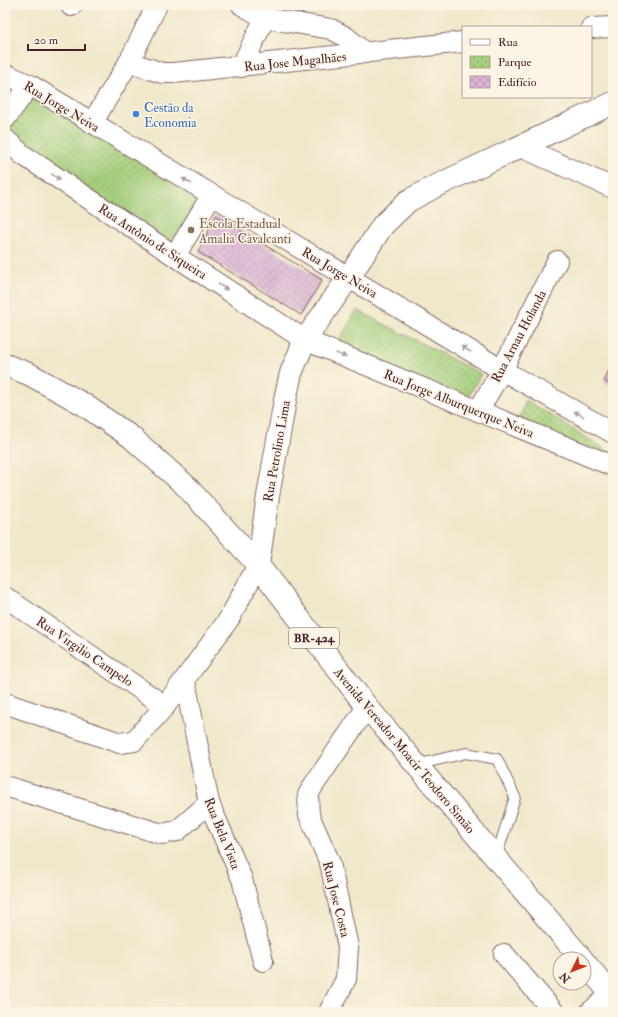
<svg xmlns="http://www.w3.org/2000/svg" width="618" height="1017" viewBox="0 0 618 1017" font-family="'IM FELL Double Pica',serif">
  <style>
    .park { fill: url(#park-dots); stroke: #767652 }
    .building { fill: url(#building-cross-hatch) }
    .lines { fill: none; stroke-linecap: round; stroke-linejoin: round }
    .lane-casing { stroke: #846563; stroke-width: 12 }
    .street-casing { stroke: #846563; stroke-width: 22 }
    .secondary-casing { stroke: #846563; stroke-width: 24 }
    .primary-casing { stroke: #846563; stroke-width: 24 }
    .lane { stroke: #fff; stroke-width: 10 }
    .street { stroke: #fff; stroke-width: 20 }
    .secondary { stroke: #fff; stroke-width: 22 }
    .primary { stroke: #fff; stroke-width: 22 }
    .oneway { fill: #ae9aa0 }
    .shop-dot { fill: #3f7fe0; stroke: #fcf5e5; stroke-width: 1.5 }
    .education-dot { fill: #8d6e63; stroke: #fcf5e5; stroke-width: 1.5 }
    .labels { text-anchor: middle; stroke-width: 3; stroke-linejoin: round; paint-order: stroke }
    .shield { fill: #fcf5e5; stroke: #7f5f63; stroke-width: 1 }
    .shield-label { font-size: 12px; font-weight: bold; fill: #4a1f2b }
    .street-label { font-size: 13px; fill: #4a1f2b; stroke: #fcf5e5 }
    .shop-label { font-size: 13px; fill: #366cbe; stroke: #fcf5e5; text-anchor: start }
    .education-label { font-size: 13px; fill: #785e54; stroke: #fcf5e5; text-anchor: start }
  </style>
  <defs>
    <pattern id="park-dots" width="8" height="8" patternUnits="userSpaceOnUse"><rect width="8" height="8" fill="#a3ce7a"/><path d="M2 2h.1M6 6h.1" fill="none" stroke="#8eb06a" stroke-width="1.8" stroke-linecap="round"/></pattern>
    <pattern id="building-cross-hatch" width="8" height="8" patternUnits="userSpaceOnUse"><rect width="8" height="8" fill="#dab4d4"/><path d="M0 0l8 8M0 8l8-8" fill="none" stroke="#bd9ab6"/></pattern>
  </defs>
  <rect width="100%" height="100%" fill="#fcf5e5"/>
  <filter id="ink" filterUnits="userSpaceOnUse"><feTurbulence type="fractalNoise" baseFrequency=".025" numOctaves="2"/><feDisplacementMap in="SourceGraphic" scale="8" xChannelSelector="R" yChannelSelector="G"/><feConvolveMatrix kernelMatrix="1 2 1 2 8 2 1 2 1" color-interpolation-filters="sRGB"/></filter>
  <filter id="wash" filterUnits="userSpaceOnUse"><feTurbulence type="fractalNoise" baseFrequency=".012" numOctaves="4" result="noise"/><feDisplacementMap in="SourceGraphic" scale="16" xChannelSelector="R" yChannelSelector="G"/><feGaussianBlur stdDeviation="0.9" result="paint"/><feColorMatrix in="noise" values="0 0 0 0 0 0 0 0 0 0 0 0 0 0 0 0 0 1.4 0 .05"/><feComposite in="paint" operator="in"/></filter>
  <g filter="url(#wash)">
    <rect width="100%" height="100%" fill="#f0e8cb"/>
    <!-- park -->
    <g class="park">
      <polygon points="31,93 206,198 178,246 26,152 5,131 5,126"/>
      <polygon points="357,310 481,374 468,398 334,349"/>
      <polygon points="526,400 613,454 613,463 519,421"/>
    </g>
    <g id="blocks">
      <!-- building -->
      <g class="building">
        <polygon points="216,215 322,280 301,315 198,252"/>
        <polygon points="613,362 613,386 604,381"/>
      </g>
    </g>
  </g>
  <g filter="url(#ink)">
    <use href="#blocks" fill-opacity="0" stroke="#846563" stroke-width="1"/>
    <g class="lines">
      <!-- lane casing -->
      <g class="lane-casing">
        <polyline id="lane" points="416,765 466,753 497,759 515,797 496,858"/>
      </g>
      <!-- street casing -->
      <g class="street-casing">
        <g id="street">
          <polyline points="242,5 265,18 331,29 346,37 365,53"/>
          <polyline points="71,6 71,5"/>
          <polyline points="591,28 613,27"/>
          <polyline points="129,62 162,73 174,73 463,42"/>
          <polyline points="241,67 265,18"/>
          <polyline points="5,74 30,85 502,370 613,433"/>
          <polyline points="5,119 30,85"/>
          <polyline points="92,123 129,62 157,5"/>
          <polyline points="5,139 23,155 175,256 305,340 613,466"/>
          <polyline points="521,147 613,188"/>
          <polyline points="175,256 211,196"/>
          <polyline points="478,411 502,370 557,261"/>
          <polyline points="5,597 165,706"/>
          <polyline points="185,681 209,803 242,879 263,961"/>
          <polyline points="5,703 120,743 134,741 165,706 229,619 258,565"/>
          <polyline points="5,786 162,834 177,831 209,803"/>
          <polyline points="504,954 554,1012"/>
          <polyline points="329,1012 346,979 348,947 330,863 309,815 308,795 313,786 367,707"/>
          <polyline points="590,1012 613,993"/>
        </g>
      </g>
      <!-- secondary casing -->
      <g class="secondary-casing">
        <polyline id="secondary" points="258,565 268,496 286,395 291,373 305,340 349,277 383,225 408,201 434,187 613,103"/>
      </g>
      <!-- primary casing -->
      <g class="primary-casing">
        <g id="primary">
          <polyline points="5,365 29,374 83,404 131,437 186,486 258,565 367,707 582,959"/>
          <polyline points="584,962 613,996"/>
        </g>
      </g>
      <!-- lane -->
      <use href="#lane" class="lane"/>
      <!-- street -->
      <use href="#street" class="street"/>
      <!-- secondary -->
      <use href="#secondary" class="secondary"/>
      <!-- primary -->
      <use href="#primary" class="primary"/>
    </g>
    <!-- one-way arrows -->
    <defs><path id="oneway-solid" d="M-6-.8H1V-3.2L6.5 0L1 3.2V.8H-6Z"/></defs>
    <g class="oneway">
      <use href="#oneway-solid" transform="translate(56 177) rotate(34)"/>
      <use href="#oneway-solid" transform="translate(187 181) rotate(-149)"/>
      <use href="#oneway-solid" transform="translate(223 287) rotate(33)"/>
      <use href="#oneway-solid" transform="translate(466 349) rotate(-149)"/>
      <use href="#oneway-solid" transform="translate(341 355) rotate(22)"/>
      <use href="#oneway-solid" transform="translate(579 414) rotate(-151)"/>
    </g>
  </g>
  <!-- markers -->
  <circle class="shop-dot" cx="136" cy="114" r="4"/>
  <circle class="education-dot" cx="191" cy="230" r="4"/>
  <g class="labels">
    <!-- shield labels -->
    <rect class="shield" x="289" y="628" width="50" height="20" rx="3"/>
    <g class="shield-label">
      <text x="314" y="642">BR-424</text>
    </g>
    <!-- street labels -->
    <g class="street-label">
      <text transform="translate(295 61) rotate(-6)" y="5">Rua Jose Magalhães</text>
      <text transform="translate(62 106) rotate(31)" y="5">Rua Jorge Neiva</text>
      <text transform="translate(153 241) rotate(33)" y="5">Rua Antônio de Siqueira</text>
      <text transform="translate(340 272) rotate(31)" y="5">Rua Jorge Neiva</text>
      <text transform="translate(518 336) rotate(-62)" y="5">Rua Arnau Holanda</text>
      <text transform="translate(459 403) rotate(22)" y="5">Rua Jorge Alburquerque Neiva</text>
      <text transform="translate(276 451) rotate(-80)" y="5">Rua Petrolino Lima</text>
      <text transform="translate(85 651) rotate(34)" y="5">Rua Virgilio Campelo</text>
      <text transform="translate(405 750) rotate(50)" y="5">Avenida Vereador Moacir Teodoro Simão</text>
      <text transform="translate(223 833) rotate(68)" y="5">Rua Bela Vista</text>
      <text transform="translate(337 899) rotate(76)" y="5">Rua Jose Costa</text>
    </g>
    <!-- shop labels -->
    <g class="shop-label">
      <text x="144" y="112">Cestão da<tspan x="144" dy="15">Economia</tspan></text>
    </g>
    <!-- education labels -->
    <g class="education-label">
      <text x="199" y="228">Escola Estadual<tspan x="199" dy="15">Amalia Cavalcanti</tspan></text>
    </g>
  </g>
  <!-- margin -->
  <rect width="618" height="1017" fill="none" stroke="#fcf5e5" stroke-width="20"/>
  <!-- legend -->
  <rect x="462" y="26" width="130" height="72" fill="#fcf5e5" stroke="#b59f9b"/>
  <rect x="470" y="39" width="20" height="6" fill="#ffffff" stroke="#b59f9b"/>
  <text x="498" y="46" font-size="12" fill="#4a1f2b">Rua</text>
  <rect x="470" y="56" width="20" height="12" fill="url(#park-dots)" stroke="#b59f9b"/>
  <text x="498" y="66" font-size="12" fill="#4a1f2b">Parque</text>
  <rect x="470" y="76" width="20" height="12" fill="url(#building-cross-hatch)" stroke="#b59f9b"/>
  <text x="498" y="86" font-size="12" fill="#4a1f2b">Edifício</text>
  <!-- north arrow -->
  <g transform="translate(572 971) rotate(227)"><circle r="19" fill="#fcf5e5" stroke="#b59f9b"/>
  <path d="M0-3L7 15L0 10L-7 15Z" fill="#c8321e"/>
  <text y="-6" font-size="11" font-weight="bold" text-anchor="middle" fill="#4a1f2b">N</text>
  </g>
  <!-- scale -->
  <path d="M28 44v6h57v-6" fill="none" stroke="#4a1f2b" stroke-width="2"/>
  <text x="34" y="44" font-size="12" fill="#4a1f2b" stroke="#fcf5e5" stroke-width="3" paint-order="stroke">20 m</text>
</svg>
